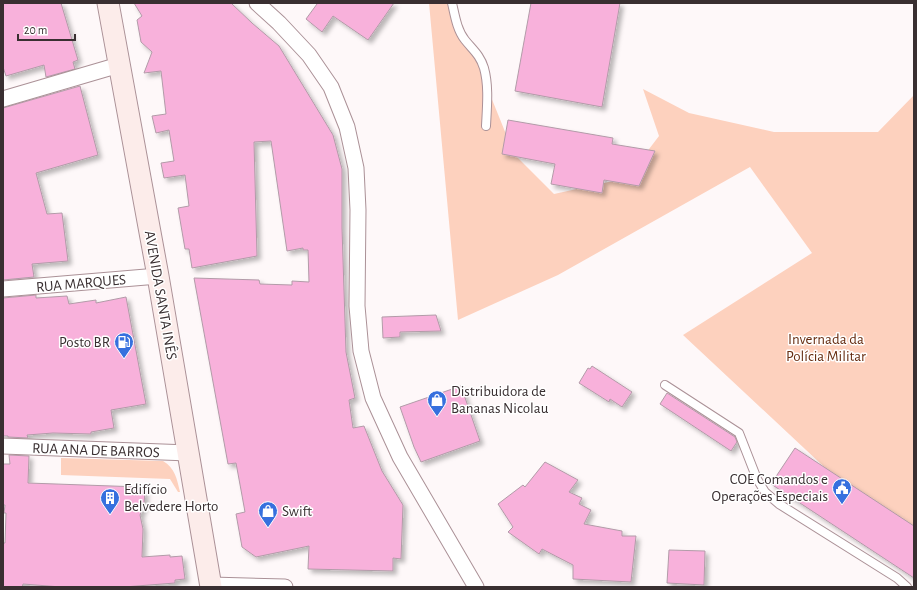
<svg xmlns="http://www.w3.org/2000/svg" width="917" height="590" viewBox="0 0 917 590" font-family="'Alegreya Sans',sans-serif">
  <style>
    .green { fill: #fdd1be }
    .building { fill: #f8b1db; stroke: #b29ba8; filter: url(#shadow) }
    .lines { fill: none; stroke-linecap: round; stroke-linejoin: round }
    .service-casing { stroke: #ab9197; stroke-width: 10 }
    .minor-casing { stroke: #ab9197; stroke-width: 17 }
    .secondary-casing { stroke: #ab9197; stroke-width: 23 }
    .service { stroke: #fff; stroke-width: 8 }
    .minor { stroke: #fff; stroke-width: 15 }
    .secondary { stroke: #fcecea; stroke-width: 21 }
    .labels { text-anchor: middle; stroke-width: 3; stroke-linejoin: round; paint-order: stroke }
    .street-label { font-size: 15px; fill: #392f31; stroke: #fff }
    .park-label { font-size: 15px; fill: #672d11; stroke: #fff }
    .poi-label { font-size: 15px; fill: #392f31; stroke: #fff; text-anchor: start }
  </style>
  <defs>
    <filter id="shadow"><feDropShadow dx="3.5" dy="3.5" stdDeviation="2" flood-color="#0004"/></filter>
  </defs>
  <rect width="100%" height="100%" fill="#fef8f9"/>
  <!-- green -->
  <g class="green">
    <polygon points="429,3 453,3 514,154 554,194 627,178 659,136 643,89 689,113 774,132 878,132 914,95 914,551 683,335 812,253 750,167 558,275 458,320"/>
    <path d="M61,458L163,461C175,468 177,479 180,492H178L170,479L61,475Z"/>
  </g>
  <!-- building -->
  <g class="building">
    <polygon points="3,3 61,3 78,60 73,62 75,69 46,77 44,65 6,76 3,67"/>
    <polygon points="134,3 231,3 252,23 279,46 333,135 342,169 342,228 346,352 355,398 349,400 353,428 364,426 382,471 403,505 401,559 393,558 393,571 308,569 309,546 256,557 242,547 236,514 245,512 241,490 236,463 228,464 194,278 259,280 260,284 292,285 292,281 309,282 308,250 303,250 303,248 287,251 271,141 254,142 257,256 192,268 189,249 185,249 178,208 189,206 185,175 164,178 161,163 174,161 169,130 156,133 152,116 166,114 161,71 144,73 152,52 141,42 137,20 142,16"/>
    <polygon points="316,3 394,3 368,40 333,16 322,32 306,19 317,4"/>
    <polygon points="531,3 620,3 602,107 515,91"/>
    <polygon points="80,86 98,155 36,173 47,214 62,213 68,261 32,264 34,277 3,280 3,108"/>
    <polygon points="508,120 613,138 612,144 655,151 639,186 604,180 602,193 551,184 555,164 502,154"/>
    <polygon points="36,295 36,298 67,296 69,304 96,300 96,303 126,297 146,404 111,410 114,428 91,432 91,434 53,433 27,435 28,438 8,437 8,436 3,436 3,298"/>
    <polygon points="436,315 441,331 400,332 400,337 383,338 382,317"/>
    <polygon points="592,366 632,392 622,407 610,399 609,402 579,383 588,368 590,369"/>
    <polygon points="461,386 480,441 421,462 414,447 400,407"/>
    <polygon points="667,393 735,437 737,442 731,451 660,404"/>
    <polygon points="795,448 914,526 914,578 771,484"/>
    <polygon points="9,455 29,456 28,483 140,487 140,491 145,491 144,505 140,515 143,529 142,557 170,555 170,557 182,556 185,579 175,580 175,583 124,587 61,587 23,584 22,587 3,587 3,543 5,543 6,513 4,513 5,505 3,505 3,464 10,464"/>
    <polygon points="545,462 578,480 569,492 582,498 579,504 591,510 584,524 622,531 622,536 636,536 631,582 573,579 573,565 542,549 539,554 508,532 513,527 498,504 523,485 525,487"/>
    <polygon points="669,550 705,551 704,585 667,583"/>
  </g>
  <g class="lines">
    <!-- service casing -->
    <g class="service-casing">
      <g id="service">
        <path d="M452,3C455,16 457,30 465,40C473,50 480,55 484,68C489,86 487,106 486,126"/>
        <polyline points="665,385 739,433 757,479 765,492 779,504 897,578 907,587"/>
      </g>
    </g>
    <!-- minor casing -->
    <g class="minor-casing">
      <g id="minor">
        <polyline points="257,3 279,23 309,55 331,87 347,127 356,168 358,210 357,306 361,351 373,398 400,457 476,587"/>
        <polyline points="3,99 119,65"/>
        <polyline points="3,289 158,276"/>
        <polyline points="3,446 189,453"/>
        <polyline points="211,585 285,587"/>
      </g>
    </g>
    <!-- secondary casing -->
    <g class="secondary-casing">
      <polyline id="secondary" points="108,3 158,276 211,587"/>
    </g>
    <!-- service -->
    <use href="#service" class="service"/>
    <!-- minor -->
    <use href="#minor" class="minor"/>
    <!-- secondary -->
    <use href="#secondary" class="secondary"/>
  </g>
  <!-- icons -->
  <defs>
    <g id="fuel-pin" transform="scale(1)"><path d="M0 17L-7.5 6A9.5 9.5 0 1 1 7.5 6Z" fill="#3670de" stroke="#fff"/><path d="M-5.5-6h7V0h2V4h1.3V-2.5L3-4.5l.8-.8L6-3V5H2.5V1h-1V6h-7ZM-4.2-4.7v3.2H.2V-4.7Z" fill="#fff"/></g>
    <g id="shop-pin" transform="scale(1)"><path d="M0 17L-7.5 6A9.5 9.5 0 1 1 7.5 6Z" fill="#3670de" stroke="#fff"/><path d="M-5-2.5h2.3a2.7 3.5 0 0 1 5.4 0H5L5.5 6h-11ZM-1.5-2.5h3a1.5 2.3 0 0 0-3 0Z" fill="#fff"/></g>
    <g id="civic-pin" transform="scale(1)"><path d="M0 17L-7.5 6A9.5 9.5 0 1 1 7.5 6Z" fill="#3670de" stroke="#fff"/><path d="M-.6-6.5H3V-4.5H.6V-3L4-1V1h2V6H-6V1h2V-1L-.6-3ZM-1.2 2.5V6h2.4V2.5Z" fill="#fff"/></g>
    <g id="building-pin" transform="scale(1)"><path d="M0 17L-7.5 6A9.5 9.5 0 1 1 7.5 6Z" fill="#3670de" stroke="#fff"/><path d="M-4-6H4V6H1V3H-1V6H-4ZM-2.5-4.3h1.7v1.8h-1.7ZM.8-4.3h1.7v1.8H.8ZM-2.5-1h1.7V.8h-1.7ZM.8-1h1.7V.8H.8Z" fill="#fff"/></g>
  </defs>
  <g fill-rule="evenodd">
    <use href="#fuel-pin" x="124" y="342"/>
    <use href="#shop-pin" x="437" y="400"/>
    <use href="#civic-pin" x="842" y="488"/>
    <use href="#building-pin" x="110" y="498"/>
    <use href="#shop-pin" x="268" y="511"/>
  </g>
  <g class="labels">
    <!-- street labels -->
    <g class="street-label">
      <text transform="translate(81 283) rotate(-5)" y="5">RUA MARQUES</text>
      <text transform="translate(161 295) rotate(80)" y="5">AVENIDA SANTA INÊS</text>
      <text transform="translate(96 450) rotate(2)" y="5">RUA ANA DE BARROS</text>
    </g>
    <!-- park labels -->
    <g class="park-label">
      <text x="826" y="344">Invernada da<tspan x="826" dy="17">Polícia Militar</tspan></text>
    </g>
    <!-- poi labels -->
    <g class="poi-label">
      <text x="110" y="347" text-anchor="end">Posto BR</text>
      <text x="451" y="396">Distribuidora de<tspan x="451" dy="17">Bananas Nicolau</tspan></text>
      <text x="828" y="484" text-anchor="end">COE Comandos e<tspan x="828" dy="17">Operações Especiais</tspan></text>
      <text x="124" y="494">Edifício<tspan x="124" dy="17">Belvedere Horto</tspan></text>
      <text x="282" y="516">Swift</text>
    </g>
  </g>
  <!-- border -->
  <rect width="917" height="590" fill="none" stroke="#392f31" stroke-width="8"/>
  <!-- scale -->
  <path d="M18 34v6h57v-6" fill="none" stroke="#392f31" stroke-width="2"/>
  <text x="24" y="34" font-size="12" fill="#392f31" stroke="#ffffff" stroke-width="3" paint-order="stroke">20 m</text>
</svg>
